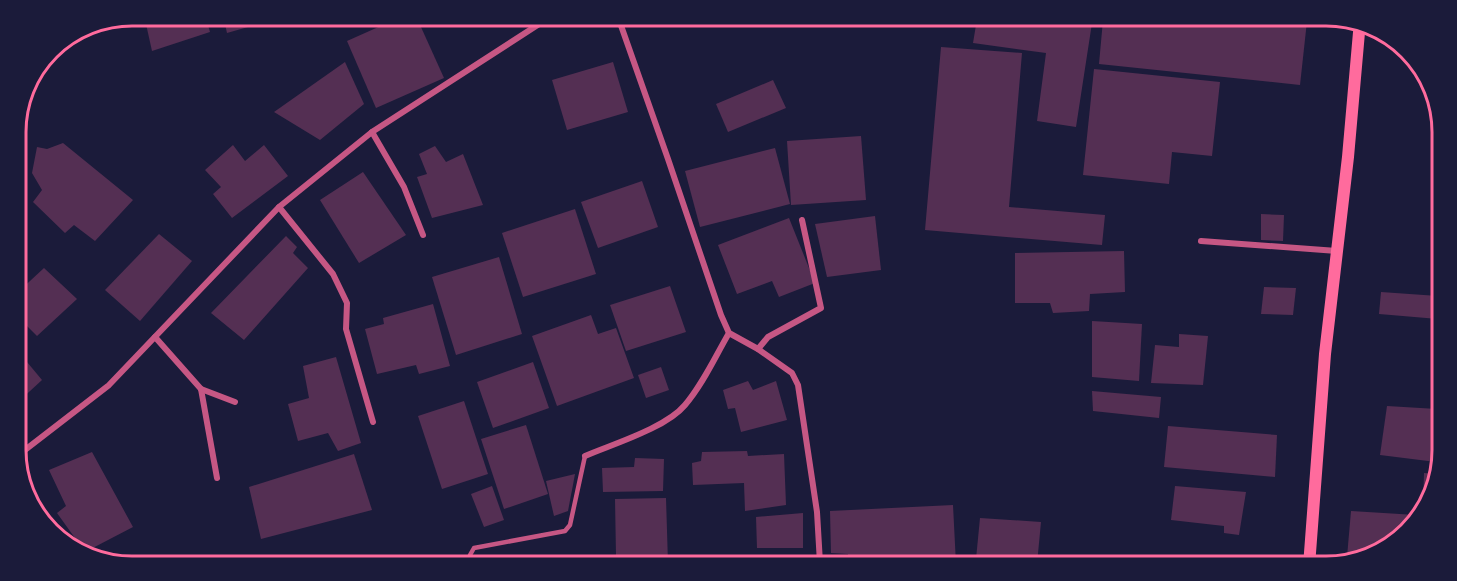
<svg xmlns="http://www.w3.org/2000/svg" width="1457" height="581" viewBox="0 0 1457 581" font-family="Mulish,sans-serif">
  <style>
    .building { fill: #542f53 }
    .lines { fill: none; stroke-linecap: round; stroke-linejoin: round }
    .service { stroke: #c65784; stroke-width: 4.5 }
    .minor { stroke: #c65784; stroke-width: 6 }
    .secondary { stroke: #ff6b9d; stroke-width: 12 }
    .rim { fill: none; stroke: #ff6b9d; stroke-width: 3 }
  </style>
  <rect width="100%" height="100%" fill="#1b1b3a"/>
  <!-- building -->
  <g class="building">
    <polygon points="144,15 205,15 210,32 152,51"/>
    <polygon points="223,15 254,16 255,25 227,33"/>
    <polygon points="403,16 416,16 444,78 376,108 347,41"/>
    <polygon points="977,19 1072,20 1092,23 1076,127 1037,121 1046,53 973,43"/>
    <polygon points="1103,20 1307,21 1300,85 1099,64"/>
    <polygon points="941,47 1022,53 1009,207 1105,215 1102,245 925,230"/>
    <polygon points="345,62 364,104 320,140 274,112"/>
    <polygon points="613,62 628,112 567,130 552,80"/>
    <polygon points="1094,69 1220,82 1212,156 1172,152 1169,184 1083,175"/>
    <polygon points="773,80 786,108 728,132 716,104"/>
    <polygon points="861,136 866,200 791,205 787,141"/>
    <polygon points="63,143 133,200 95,241 74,225 65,233 33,202 42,190 32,173 37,147 47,149"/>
    <polygon points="233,145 245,161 264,145 288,176 232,218 213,194 221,187 205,170"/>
    <polygon points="435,146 446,162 463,154 483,205 432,218 417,177 427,174 419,154"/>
    <polygon points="775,148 790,204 700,227 685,171"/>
    <polygon points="363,172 406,235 359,263 320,200"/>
    <polygon points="642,181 658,227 598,248 581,202"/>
    <polygon points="575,209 596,274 523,297 502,233"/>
    <polygon points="1261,214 1284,215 1283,241 1261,240"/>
    <polygon points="875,216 881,270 827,277 815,224"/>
    <polygon points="789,218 815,283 779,297 772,281 737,294 718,245"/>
    <polygon points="159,234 192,261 140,321 105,290"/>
    <polygon points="286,236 297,247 293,253 308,268 244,340 211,313"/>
    <polygon points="1124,251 1125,292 1090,294 1089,311 1053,313 1050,303 1015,303 1015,253"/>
    <polygon points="499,257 522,334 456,355 432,277"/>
    <polygon points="44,268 77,299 37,336 16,315 16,294"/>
    <polygon points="670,286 686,332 626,351 610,305"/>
    <polygon points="1264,287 1296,288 1293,315 1261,314"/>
    <polygon points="1381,292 1438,296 1438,319 1379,314"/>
    <polygon points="433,304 450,366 419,374 416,365 377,374 365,329 384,324 383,318"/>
    <polygon points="591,315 598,334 616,328 634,378 557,406 532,336"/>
    <polygon points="1092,321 1142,324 1139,381 1092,377"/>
    <polygon points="1179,334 1208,336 1203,385 1151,383 1155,345 1179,347"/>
    <polygon points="17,350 42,380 17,403"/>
    <polygon points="336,357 361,443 338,451 328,433 298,441 288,404 309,398 303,366"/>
    <polygon points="533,362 549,408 493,428 477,382"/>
    <polygon points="661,367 669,390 646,398 638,375"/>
    <polygon points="748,381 753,390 776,381 787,420 741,432 735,408 728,409 723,390"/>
    <polygon points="1092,391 1161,397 1159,418 1093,411"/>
    <polygon points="464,401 488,474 442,489 418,416"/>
    <polygon points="1387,406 1437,409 1436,462 1380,455"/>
    <polygon points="526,425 548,494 504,509 481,439"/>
    <polygon points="1168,426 1277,435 1275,477 1164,467"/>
    <polygon points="747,451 748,456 784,454 786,505 745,511 744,483 693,485 692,463 701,461 702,452"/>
    <polygon points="92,452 133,527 85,552 57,513 66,506 49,470"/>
    <polygon points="354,454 372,510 261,539 249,487"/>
    <polygon points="635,458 664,459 663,491 603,492 602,468 634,467"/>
    <polygon points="1424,473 1436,474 1436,487 1423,505"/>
    <polygon points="575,474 568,511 554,516 546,481"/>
    <polygon points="492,486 504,520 484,527 471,494"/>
    <polygon points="1175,486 1246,492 1239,535 1224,533 1224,526 1171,520"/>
    <polygon points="666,498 668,563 585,562 585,557 616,556 615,499"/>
    <polygon points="953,505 956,564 847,563 848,554 831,553 830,511"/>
    <polygon points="1351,511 1416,515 1396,542 1354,558 1347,557"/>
    <polygon points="803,513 803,548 757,548 756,517"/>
    <polygon points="980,518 1041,522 1037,564 976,559"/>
  </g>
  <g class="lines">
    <!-- service -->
    <polyline class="service" points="471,562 470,555 474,548 565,531 570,525 585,456"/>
    <!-- minor -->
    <g class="minor">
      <polyline points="618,17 668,159 721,315 729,333 758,349 792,373 798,385 817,512 820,563"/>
      <polyline points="372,132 404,187 423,235"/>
      <polyline points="279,207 333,274 347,303 346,329 373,422"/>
      <polyline points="1201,241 1337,251"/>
      <polyline points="155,337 201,389 217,478"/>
      <polyline points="758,349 768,337 821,308 802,220"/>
      <polyline points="201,389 235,402"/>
      <polyline points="17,456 109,385 279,207 372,132 550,17"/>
      <path d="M585,456C613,444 666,428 685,405C703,384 715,357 729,333"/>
    </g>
    <!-- secondary -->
    <polyline class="secondary" points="1309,566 1325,354 1348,157 1360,21"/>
  </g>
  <!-- crop -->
  <path d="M0 0H1457V581H0ZM132 26H1326A106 106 0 0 1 1432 132V450A106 106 0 0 1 1326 556H132A106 106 0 0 1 26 450V132A106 106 0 0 1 132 26Z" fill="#1b1b3a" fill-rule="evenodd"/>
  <path class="rim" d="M132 26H1326A106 106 0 0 1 1432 132V450A106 106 0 0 1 1326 556H132A106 106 0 0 1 26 450V132A106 106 0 0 1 132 26Z"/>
</svg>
